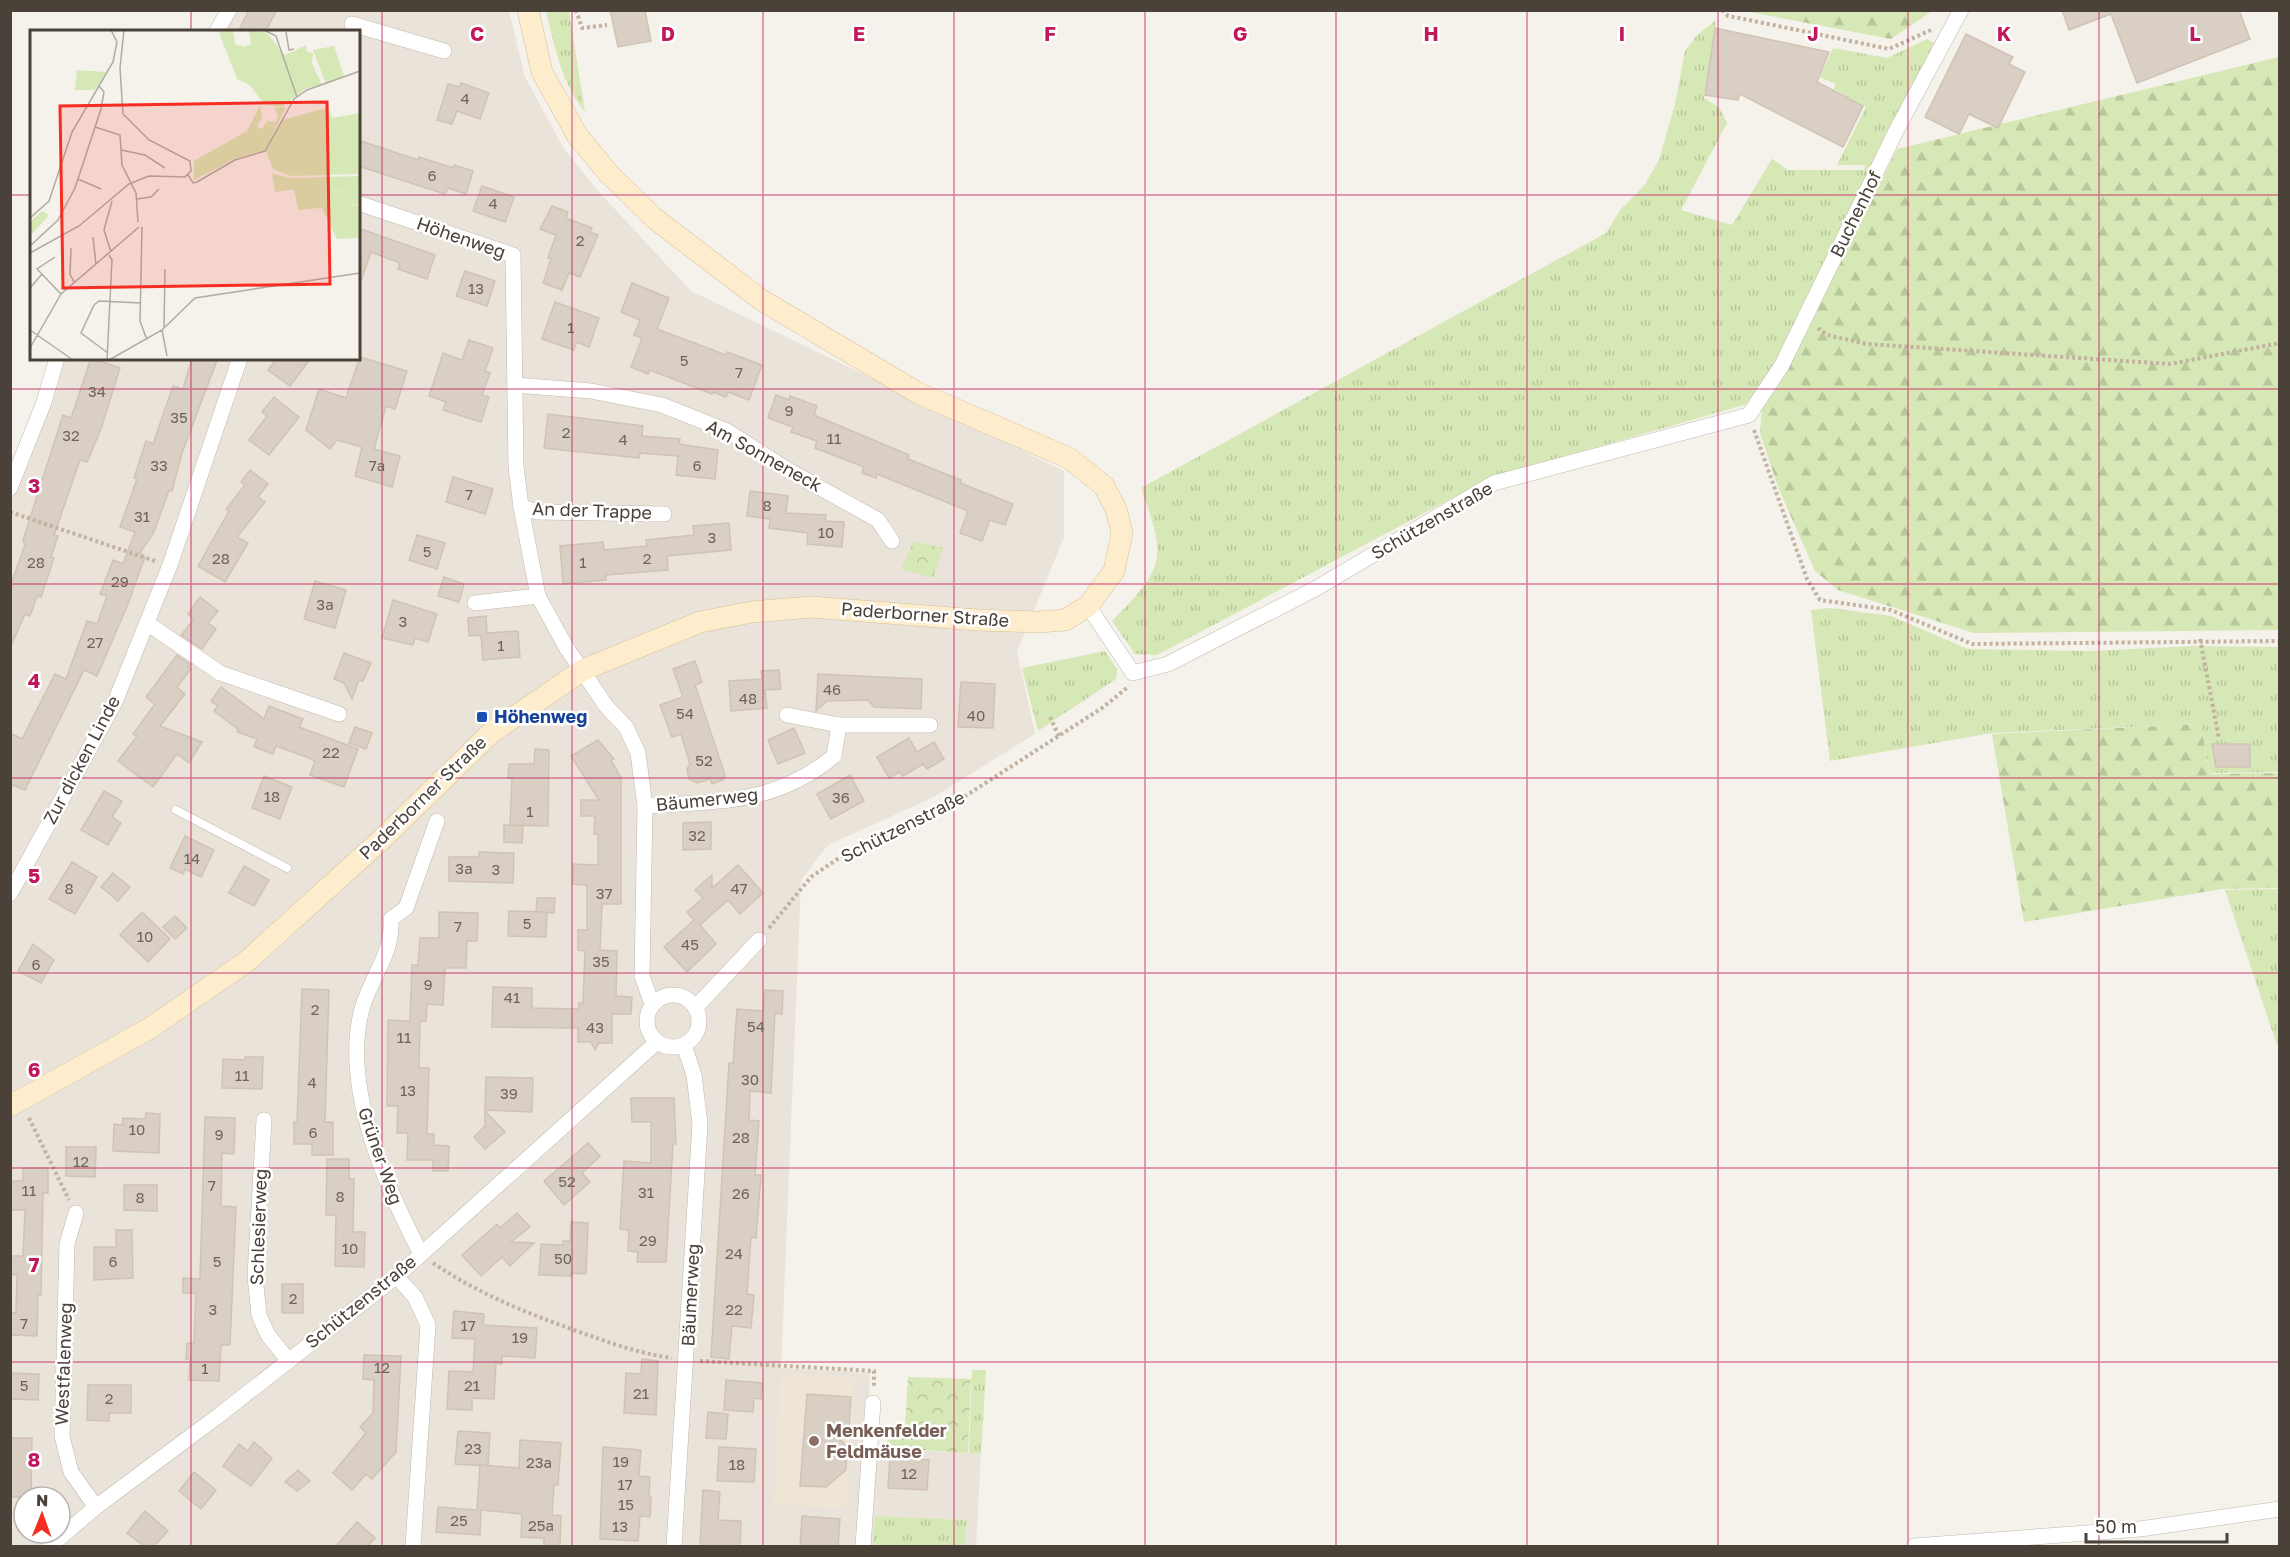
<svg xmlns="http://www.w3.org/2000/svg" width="2290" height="1557" viewBox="0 0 2290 1557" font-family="'Golos Text',sans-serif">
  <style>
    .residential { fill: #e9e3d9; fill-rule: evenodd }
    .education { fill: #eee5d6 }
    .grass { fill: url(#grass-tufts) }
    .forest { fill: url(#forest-firs) }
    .park { fill: url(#park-crowns) }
    .building { fill: #dacfc4; stroke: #d1c3b4; stroke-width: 1.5 }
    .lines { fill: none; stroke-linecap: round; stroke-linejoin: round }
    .lane-casing { stroke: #c1b8ae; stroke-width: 9 }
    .street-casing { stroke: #c1b8ae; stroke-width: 16 }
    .secondary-casing { stroke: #d4c09c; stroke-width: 22 }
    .path { stroke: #c2b29f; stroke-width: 4; stroke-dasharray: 3 3; stroke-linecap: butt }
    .lane { stroke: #fff; stroke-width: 8 }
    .street { stroke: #fff; stroke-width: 15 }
    .secondary { stroke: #feedcd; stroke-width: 21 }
    .grid { fill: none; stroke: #c2185b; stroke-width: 1.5; stroke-opacity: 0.55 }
    .transit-dot { fill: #1a4fb4; stroke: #fff; stroke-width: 2 }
    .education-dot { fill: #8d6e63; stroke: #fff; stroke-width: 2 }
    .labels { text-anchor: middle; stroke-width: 5; stroke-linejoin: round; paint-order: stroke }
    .number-label { font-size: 15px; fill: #6e645c }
    .street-label { font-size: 18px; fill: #4a4139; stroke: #fff }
    .transit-label { font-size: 18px; font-weight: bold; fill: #164399; stroke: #fff; text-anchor: start }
    .education-label { font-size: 18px; font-weight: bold; fill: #785e54; stroke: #fff; text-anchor: start }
    .inset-road { fill: none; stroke: #b1aba4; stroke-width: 1.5 }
    .view { fill: #f62d22; fill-opacity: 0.15; stroke: #f62d22; stroke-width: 3 }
    .inset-edge { fill: none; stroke: #4a4139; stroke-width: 3 }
    .grid-label { font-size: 20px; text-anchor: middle; font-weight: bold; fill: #c2185b; stroke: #fff; stroke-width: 5; stroke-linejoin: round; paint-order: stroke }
  </style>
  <defs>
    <pattern id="grass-tufts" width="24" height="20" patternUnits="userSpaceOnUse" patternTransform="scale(1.5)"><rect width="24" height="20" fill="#d6e8b5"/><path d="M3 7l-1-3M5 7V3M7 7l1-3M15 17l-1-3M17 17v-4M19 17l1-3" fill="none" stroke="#b9c89c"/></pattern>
    <pattern id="forest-firs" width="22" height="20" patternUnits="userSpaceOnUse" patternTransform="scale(1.5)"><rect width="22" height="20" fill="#d6e8b5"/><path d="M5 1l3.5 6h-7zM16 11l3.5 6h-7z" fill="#b9c89c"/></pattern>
    <pattern id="park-crowns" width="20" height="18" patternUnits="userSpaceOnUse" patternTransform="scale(1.5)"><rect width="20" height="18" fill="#d6e8b5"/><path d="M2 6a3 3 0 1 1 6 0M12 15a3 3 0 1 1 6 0" fill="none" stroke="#b9c89c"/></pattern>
  </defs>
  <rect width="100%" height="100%" fill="#f5f1eb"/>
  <!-- residential -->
  <path class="residential" d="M236,10L509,11L525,77L564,149L598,191L691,291L1064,471V537L1017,652L1035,734L932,798L828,845L801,880L781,1368L870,1373L867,1447L981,1454L976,1546H965L967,1520L875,1516L873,1546H11L10,504L63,359L358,358V32L222,31ZM24,1497H60V1533H24Z"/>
  <!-- education -->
  <polygon class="education" points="781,1374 854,1378 846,1509 773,1505"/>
  <!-- grass -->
  <g class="grass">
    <path d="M546,11H569L585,112C562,85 554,44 546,11Z"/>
    <path d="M1716,20L1704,98L1719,107L1727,123L1681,210L1732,225L1772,159L1788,170H1864L1865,165H1837L1866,107L1833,89L1836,84L1820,77L1833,48L1887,58L1927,39L1934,43L1808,307L1751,403L1492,477L1157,655L1135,654L1112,621C1165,567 1167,560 1141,488L1606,233L1621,209L1644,186L1659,160L1675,104L1685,51L1697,35Z"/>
    <polygon points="1830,608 1891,616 1968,649 2091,651 2195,646 2279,647 2279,772 2210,773 2201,724 1992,733 1830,761 1811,610"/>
    <polygon points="1105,651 1117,669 1116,679 1038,731 1022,668"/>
    <polygon points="2279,889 2280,1045 2277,1045 2225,890"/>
    <polygon points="972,1370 986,1370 981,1454 969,1453"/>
    <polygon points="875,1516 967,1520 965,1546 873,1546"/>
  </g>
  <!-- forest -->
  <g class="forest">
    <polygon points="1744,11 1932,11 1891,39"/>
    <polygon points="2279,57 2279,630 1974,633 1838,590 1815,571 1778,487 1760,433 1762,409 1805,335 1897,149"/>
    <polygon points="2201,724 2210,774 2279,773 2279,888 2222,889 2024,922 1992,734"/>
  </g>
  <!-- park -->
  <g class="park">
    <polygon points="914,541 943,548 933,578 901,569"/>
    <polygon points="908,1377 971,1379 968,1453 879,1447 905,1429"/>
  </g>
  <!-- building -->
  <g class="building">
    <polygon points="249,10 277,10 265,32 238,32"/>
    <polygon points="610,10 645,10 651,41 618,47"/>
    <polygon points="2062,10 2239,10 2250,39 2137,83 2111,14 2069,30"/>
    <polygon points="1715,28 1829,52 1817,82 1863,106 1843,147 1740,94 1738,100 1705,95"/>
    <polygon points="1966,34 2013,57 2009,64 2025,72 1998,128 1969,114 1959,134 1925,117"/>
    <polygon points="461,83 489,93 480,119 457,111 452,124 437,120 448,84 459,87"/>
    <polygon points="358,140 418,160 419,157 453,168 454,165 473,171 466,194 448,188 445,194 358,166"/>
    <polygon points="482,186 514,197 505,222 473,211"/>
    <polygon points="552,206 568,212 566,218 592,228 590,232 598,235 580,277 569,273 562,290 543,283 551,259 548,258 556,235 540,229"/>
    <polygon points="358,228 435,255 427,279 398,269 400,263 371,252 361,281 358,281"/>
    <polygon points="465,271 495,281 487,306 456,296"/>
    <polygon points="632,283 669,298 657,329 726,355 727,352 762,365 749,400 728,392 726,397 713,392 712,394 650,370 648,374 631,367 642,338 634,335 640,320 621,312"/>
    <polygon points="555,302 599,318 589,347 576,342 574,350 542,339"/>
    <polygon points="469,340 493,348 485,371 490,373 482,395 489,397 481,422 443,410 446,402 429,396 443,353 462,360"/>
    <polygon points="360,357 407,371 395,409 386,406 374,449 400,456 392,487 355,476 362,447 337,440 330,449 306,430 319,389 346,398"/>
    <polygon points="91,358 120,368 101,429 87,462 80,460 54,535 58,536 51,557 54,558 41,597 37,596 30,616 25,614 10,648 10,587 25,545 23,540 63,415 71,418"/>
    <polygon points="192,358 218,358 182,453 172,491 169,490 154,532 140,553 145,557 128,604 97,676 84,670 25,790 10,784 10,733 22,739 55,674 66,679 87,621 97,624 107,596 100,594 113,560 123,564 135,532 120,527 137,479 134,478 146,441 153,444 173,386 183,389"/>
    <polygon points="277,358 311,358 290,386 268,370"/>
    <polygon points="776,395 789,400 790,396 817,406 814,415 909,455 908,459 961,480 960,483 1013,504 1005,525 990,520 982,541 960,533 968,511 877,474 876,478 862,473 864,467 815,448 817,441 791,432 793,427 768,418"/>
    <polygon points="274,397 299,417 269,455 249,440 267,416 262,412"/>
    <polygon points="548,414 643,426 642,436 680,439 679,444 718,450 715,479 676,475 678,456 640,453 639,458 544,448"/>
    <polygon points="250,470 268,484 258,497 265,502 237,537 248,543 225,582 198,566 229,511 226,509 245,485 241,482"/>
    <polygon points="453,477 493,489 485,514 446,502"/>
    <polygon points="750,491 788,496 786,513 826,515 825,521 844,522 842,547 807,544 808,533 769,528 770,519 747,516"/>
    <polygon points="729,523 731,550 667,556 668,570 606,575 606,580 563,584 560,546 603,542 604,550 647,546 646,540 694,535 693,526"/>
    <polygon points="417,535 445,543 437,569 409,560"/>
    <polygon points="444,577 464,584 459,602 438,596"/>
    <polygon points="315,581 346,590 335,628 304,619"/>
    <polygon points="200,597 218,611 208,623 216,629 202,649 181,635 194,619 188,614"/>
    <polygon points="393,600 437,614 428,642 415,638 413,645 382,638"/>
    <polygon points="486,616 487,633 518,631 520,657 483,660 481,635 469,636 468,618"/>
    <polygon points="344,653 371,663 363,681 359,680 352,699 344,683 334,679"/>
    <polygon points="177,655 190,664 188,667 191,669 177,687 185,694 160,726 202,742 189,763 177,754 153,787 118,761 137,736 133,734 155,704 146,697"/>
    <polygon points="695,661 702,682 695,685 725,775 723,780 712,784 710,779 697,783 689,779 687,769 690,764 681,734 672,737 660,705 683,697 673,669"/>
    <polygon points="779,670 781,689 765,690 767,708 731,711 729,681 762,679 761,671"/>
    <polygon points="818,674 922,679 921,709 874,707 868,700 827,701 816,711"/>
    <polygon points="961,682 995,684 993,728 958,727"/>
    <polygon points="221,687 264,719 269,706 303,719 299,727 358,749 344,787 310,775 315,761 309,758 276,746 273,754 254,747 257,739 237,732 239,730 214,711 218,706 211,701"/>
    <polygon points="355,727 372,733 366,749 349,743"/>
    <polygon points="794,728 805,753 778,764 768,740"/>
    <polygon points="909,738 917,752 934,742 944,759 927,769 923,764 903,776 899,772 889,778 877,757"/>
    <polygon points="598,740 614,759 611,760 621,778 621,904 602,904 600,950 617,951 616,996 632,997 631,1014 612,1014 612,1043 599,1043 595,1050 591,1042 578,1042 578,1028 492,1027 493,987 532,988 532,1008 579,1009 579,1003 583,1003 585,951 578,950 578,930 587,930 587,885 573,884 573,864 598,865 598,834 594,834 595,816 581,816 581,800 599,800 571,756"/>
    <polygon points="2212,744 2250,744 2250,767 2216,767"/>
    <polygon points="535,749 549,750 548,826 510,825 512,778 508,778 509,764 534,764"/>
    <polygon points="850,775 864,801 831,819 817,794"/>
    <polygon points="264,776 292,787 280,819 252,808"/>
    <polygon points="104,791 122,801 112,817 121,823 108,845 81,830"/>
    <polygon points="711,822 711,849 683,850 683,823"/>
    <polygon points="504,825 523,826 522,843 504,842"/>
    <polygon points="185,836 214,850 201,877 185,869 183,874 170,868"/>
    <polygon points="479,852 514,853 513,883 449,881 449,857 479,857"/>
    <polygon points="72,862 97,877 75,914 49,899"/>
    <polygon points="738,865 763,893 740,914 728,900 700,925 716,944 687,972 664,947 694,920 687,912 703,898 695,890 712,875 712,888"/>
    <polygon points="244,866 269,880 254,906 229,893"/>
    <polygon points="113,873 130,887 118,901 101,887"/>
    <polygon points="537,898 555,898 554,913 536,912"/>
    <polygon points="509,911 547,912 546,937 508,936"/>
    <polygon points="142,912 170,939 148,962 120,935"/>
    <polygon points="439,912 478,913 477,941 467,941 466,968 445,968 443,1005 427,1004 426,1021 420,1021 419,1068 429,1068 427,1134 434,1134 434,1145 449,1146 448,1171 433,1171 433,1160 407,1160 408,1133 397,1133 398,1106 387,1106 388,1020 410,1021 412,965 418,965 420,938 439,938"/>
    <polygon points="175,916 187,928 175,939 163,927"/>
    <polygon points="33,944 54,960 41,983 18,971"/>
    <polygon points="302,989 329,990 325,1122 333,1122 333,1155 312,1155 312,1144 294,1144 294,1122 297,1122"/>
    <polygon points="765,990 783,991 782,1014 775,1013 771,1093 750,1091 749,1120 759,1121 755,1175 761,1175 756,1238 751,1237 747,1294 754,1295 751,1328 732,1326 729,1359 711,1357 729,1063 733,1063 737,1009 763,1011"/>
    <polygon points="245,1057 263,1057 262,1089 222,1088 223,1059 245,1060"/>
    <polygon points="486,1077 533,1078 532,1112 485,1110"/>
    <polygon points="631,1098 674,1098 676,1144 673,1144 666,1262 637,1262 638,1252 628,1251 629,1230 620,1229 624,1161 651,1163 651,1122 632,1122"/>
    <polygon points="485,1111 505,1132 485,1149 474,1137 485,1126"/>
    <polygon points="146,1113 160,1114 159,1153 113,1151 114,1124 122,1125 123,1118 145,1119"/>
    <polygon points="205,1117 235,1118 234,1154 222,1153 221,1206 236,1207 230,1345 221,1345 219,1381 189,1380 190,1359 186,1359 187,1343 194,1344 196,1293 183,1293 183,1278 200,1279"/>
    <polygon points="588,1143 600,1156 582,1173 590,1182 564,1205 544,1181"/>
    <polygon points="66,1147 96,1147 95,1177 66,1176"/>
    <polygon points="327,1159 349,1159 349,1179 354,1179 353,1232 365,1232 364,1267 335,1266 336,1215 326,1215"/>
    <polygon points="23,1168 48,1168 48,1193 43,1193 41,1295 38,1295 37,1336 10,1335 10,1312 16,1313 17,1275 10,1274 10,1256 23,1256 25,1210 10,1210 10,1181 23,1181"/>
    <polygon points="124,1185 157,1185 157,1211 124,1210"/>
    <polygon points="517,1213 530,1227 511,1242 534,1243 510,1266 502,1257 481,1276 462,1255 497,1224 500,1228"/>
    <polygon points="571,1222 588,1223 586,1274 571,1273 571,1276 539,1275 541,1244 563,1245 563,1241 570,1241"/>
    <polygon points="116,1230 132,1230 133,1278 94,1280 94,1247 116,1247"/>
    <rect x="282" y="1284" width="21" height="29"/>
    <polygon points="454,1311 484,1314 483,1325 537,1328 535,1358 502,1356 502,1364 496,1363 494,1399 472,1398 472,1410 447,1409 449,1371 473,1372 475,1339 452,1338"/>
    <polygon points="364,1355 401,1356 396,1452 372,1479 366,1474 352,1490 333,1473 366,1433 360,1427 373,1413 374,1380 363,1379"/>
    <polygon points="642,1359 658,1361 656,1415 624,1413 626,1373 641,1374"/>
    <polygon points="10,1373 39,1374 38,1400 10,1399"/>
    <polygon points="726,1380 762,1383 761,1399 754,1398 753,1412 724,1410"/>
    <polygon points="88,1385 131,1385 131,1413 109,1413 109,1421 87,1420"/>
    <polygon points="807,1394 851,1397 849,1429 839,1438 847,1447 846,1470 826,1487 800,1486"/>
    <polygon points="708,1412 728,1414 726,1439 706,1438"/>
    <polygon points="458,1431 490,1433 488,1466 455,1464"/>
    <polygon points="10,1438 32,1438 31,1497 10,1497"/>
    <polygon points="520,1440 561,1443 558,1485 554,1485 552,1515 561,1516 560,1546 544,1546 544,1538 521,1537 522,1514 481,1510 480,1535 436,1532 438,1507 477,1510 480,1465 519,1468"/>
    <polygon points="254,1442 272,1458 251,1486 223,1466 239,1444 248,1451"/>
    <polygon points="603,1447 641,1450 639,1476 650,1477 649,1497 651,1497 650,1517 640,1516 638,1541 600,1539"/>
    <polygon points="719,1447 756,1449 754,1482 717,1481"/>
    <polygon points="890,1457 929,1460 927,1490 888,1488"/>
    <polygon points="298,1470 310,1481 297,1491 285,1482"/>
    <polygon points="194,1472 216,1490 201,1509 179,1491"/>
    <polygon points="703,1490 720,1492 718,1520 741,1521 740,1546 700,1546"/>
    <polygon points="145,1511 168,1531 154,1546 144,1546 127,1533"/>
    <polygon points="802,1516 840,1519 838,1546 800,1546"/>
    <polygon points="357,1522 375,1538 368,1546 336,1546"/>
  </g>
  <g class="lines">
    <!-- lane casing -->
    <g class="lane-casing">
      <polyline id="lane" points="176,810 287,868"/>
    </g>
    <!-- street casing -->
    <g class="street-casing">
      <g id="street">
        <polyline points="352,24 444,51"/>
        <polyline points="216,32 229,10"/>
        <polyline points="358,203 513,255 516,467 521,507 538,596 566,647 606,706 626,727 638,753 645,806 642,976 652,1004"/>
        <polyline points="515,385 591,391 662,405 727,431 788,470 878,520 892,541"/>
        <polyline points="10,488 44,402 57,358"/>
        <polyline points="521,507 538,512 664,514"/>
        <polyline points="475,603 538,596"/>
        <polyline points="1088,606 1133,673 1168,664 1315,589 1494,483 1749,415 1782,365 1896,131 1961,10"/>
        <polyline points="147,623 220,673 339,714"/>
        <polyline points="787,715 839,725 930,725"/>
        <path d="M645,806C717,801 775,805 834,756L839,725"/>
        <polyline points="10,894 115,702 170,565 240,358"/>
        <circle cx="673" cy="1021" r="26"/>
        <polyline points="695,1008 759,940"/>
        <polyline points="264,1120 255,1276 259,1315 268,1335 288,1360"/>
        <polyline points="76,1213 67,1244 62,1436 71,1472 96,1507"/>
        <path d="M421,1254C386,1187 341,1086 362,1009C371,976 393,955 391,919L406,908L437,821"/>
        <polyline points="396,1276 415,1297 428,1325 413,1546"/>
        <polyline points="50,1546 96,1507 222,1413 398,1275 657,1042"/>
        <polyline points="674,1546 700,1124 694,1075 684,1045"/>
        <polyline points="863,1546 873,1403"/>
        <polyline points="1914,1546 2140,1529 2280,1509"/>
      </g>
    </g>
    <!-- secondary casing -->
    <g class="secondary-casing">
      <polyline id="secondary" points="10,1106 150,1028 246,962 382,839 492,732 583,670 700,622 752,612 811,607 977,620 1039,622 1065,620 1088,606 1114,571 1122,533 1116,509 1104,486 1069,458 918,393 760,299 654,218 608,173 577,135 542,72 528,10"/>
    </g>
    <!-- path -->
    <g class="path">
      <polyline points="576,10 582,28 607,25"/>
      <polyline points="1722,10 1728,16 1744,19 1889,49 1931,30"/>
      <polyline points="1818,328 1827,335 1867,344 2170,364 2280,343"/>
      <polyline points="1754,430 1807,579 1820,600 1891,610 1972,644 2280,641"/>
      <polyline points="10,512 155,561"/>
      <polyline points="2200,639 2219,739"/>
      <polyline points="1050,717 1059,736"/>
      <polyline points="769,928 811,877 839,858 942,811 1102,708 1128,687"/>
      <polyline points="29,1118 69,1200"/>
      <path d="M433,1263C477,1293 524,1312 574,1330C607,1342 637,1353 672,1358"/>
      <polyline points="700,1361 874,1371 874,1388"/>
    </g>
    <!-- lane -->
    <use href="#lane" class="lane"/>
    <!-- street -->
    <use href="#street" class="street"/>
    <!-- secondary -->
    <use href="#secondary" class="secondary"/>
  </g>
  <!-- grid -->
  <path class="grid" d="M191,10V32M382,10V1546M572,10V1546M763,10V1546M954,10V1546M1145,10V1546M1336,10V1546M1527,10V1546M1718,10V1546M1908,10V1546M2099,10V1546M10,195H32M358,195H2280M191,358V1546M10,389H2280M10,584H2280M10,778H2280M10,973H2280M10,1168H2280M10,1362H2280"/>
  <!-- markers -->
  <rect class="transit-dot" x="476" y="711" width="12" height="12" rx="3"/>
  <circle class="education-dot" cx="814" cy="1441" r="6"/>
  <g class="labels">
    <!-- number labels -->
    <g class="number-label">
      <text x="465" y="104">4</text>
      <text x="432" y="181">6</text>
      <text x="493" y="209">4</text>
      <text x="580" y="246">2</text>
      <text x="476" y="294">13</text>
      <text x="571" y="333">1</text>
      <text x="684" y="366">5</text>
      <text x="739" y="378">7</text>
      <text x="97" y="397">34</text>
      <text x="789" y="416">9</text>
      <text x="179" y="423">35</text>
      <text x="566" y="438">2</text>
      <text x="71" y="441">32</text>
      <text x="834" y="444">11</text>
      <text x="623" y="445">4</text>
      <text x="159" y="471">33</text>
      <text x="377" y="471">7a</text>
      <text x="697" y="471">6</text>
      <text x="469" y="500">7</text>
      <text x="767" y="511">8</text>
      <text x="142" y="522">31</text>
      <text x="826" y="538">10</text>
      <text x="712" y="543">3</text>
      <text x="427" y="557">5</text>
      <text x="221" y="564">28</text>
      <text x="647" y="564">2</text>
      <text x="36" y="568">28</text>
      <text x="583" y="568">1</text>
      <text x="120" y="587">29</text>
      <text x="325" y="610">3a</text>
      <text x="403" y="627">3</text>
      <text x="95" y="648">27</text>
      <text x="501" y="651">1</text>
      <text x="832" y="695">46</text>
      <text x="748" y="704">48</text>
      <text x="685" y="719">54</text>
      <text x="976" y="721">40</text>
      <text x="331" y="758">22</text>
      <text x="704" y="766">52</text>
      <text x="272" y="802">18</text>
      <text x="841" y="803">36</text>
      <text x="530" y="817">1</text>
      <text x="697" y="841">32</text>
      <text x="192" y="864">14</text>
      <text x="464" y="874">3a</text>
      <text x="496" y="875">3</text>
      <text x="69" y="894">8</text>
      <text x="739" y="894">47</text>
      <text x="604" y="899">37</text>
      <text x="527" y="929">5</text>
      <text x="458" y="932">7</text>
      <text x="145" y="942">10</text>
      <text x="690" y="950">45</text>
      <text x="601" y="967">35</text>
      <text x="36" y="970">6</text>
      <text x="428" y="990">9</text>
      <text x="512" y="1003">41</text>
      <text x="315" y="1015">2</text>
      <text x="756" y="1032">54</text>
      <text x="595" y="1033">43</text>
      <text x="404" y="1043">11</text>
      <text x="242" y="1081">11</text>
      <text x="750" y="1085">30</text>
      <text x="312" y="1088">4</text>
      <text x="408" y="1096">13</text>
      <text x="509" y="1099">39</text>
      <text x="137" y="1135">10</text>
      <text x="313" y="1138">6</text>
      <text x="219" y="1140">9</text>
      <text x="741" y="1143">28</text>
      <text x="81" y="1167">12</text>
      <text x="567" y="1187">52</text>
      <text x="212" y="1191">7</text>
      <text x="29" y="1196">11</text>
      <text x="646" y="1198">31</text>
      <text x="741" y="1199">26</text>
      <text x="340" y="1202">8</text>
      <text x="140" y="1203">8</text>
      <text x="648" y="1246">29</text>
      <text x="350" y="1254">10</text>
      <text x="734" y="1259">24</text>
      <text x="563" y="1264">50</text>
      <text x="113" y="1267">6</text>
      <text x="217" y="1267">5</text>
      <text x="293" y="1304">2</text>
      <text x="213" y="1315">3</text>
      <text x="734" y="1315">22</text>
      <text x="24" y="1329">7</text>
      <text x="468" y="1331">17</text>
      <text x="520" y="1343">19</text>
      <text x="382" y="1373">12</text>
      <text x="205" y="1374">1</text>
      <text x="24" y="1391">5</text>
      <text x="472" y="1391">21</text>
      <text x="641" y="1399">21</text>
      <text x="109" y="1404">2</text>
      <text x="473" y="1454">23</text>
      <text x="621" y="1467">19</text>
      <text x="539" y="1468">23a</text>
      <text x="737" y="1470">18</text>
      <text x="909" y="1479">12</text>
      <text x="625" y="1490">17</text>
      <text x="626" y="1510">15</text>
      <text x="459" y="1526">25</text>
      <text x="541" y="1531">25a</text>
      <text x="620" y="1532">13</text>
    </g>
    <!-- street labels -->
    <g class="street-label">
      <text transform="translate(1856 214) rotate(-64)" y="6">Buchenhof</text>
      <text transform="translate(461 238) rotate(19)" y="6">Höhenweg</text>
      <text transform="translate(764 456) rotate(29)" y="6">Am Sonneneck</text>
      <text transform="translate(592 511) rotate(2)" y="6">An der Trappe</text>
      <text transform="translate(1432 521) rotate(-30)" y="6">Schützenstraße</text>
      <text transform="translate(925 615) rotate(4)" y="6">Paderborner Straße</text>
      <text transform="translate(82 760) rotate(-62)" y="6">Zur dicken Linde</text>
      <text transform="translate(423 798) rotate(-44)" y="6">Paderborner Straße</text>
      <text transform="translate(707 800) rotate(-6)" y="6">Bäumerweg</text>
      <text transform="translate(903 827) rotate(-27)" y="6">Schützenstraße</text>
      <text transform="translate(380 1156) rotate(71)" y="6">Grüner Weg</text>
      <text transform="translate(259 1227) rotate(-88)" y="6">Schlesierweg</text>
      <text transform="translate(691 1295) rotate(-87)" y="6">Bäumerweg</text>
      <text transform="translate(361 1302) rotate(-39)" y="6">Schützenstraße</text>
      <text transform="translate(64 1364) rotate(-88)" y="6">Westfalenweg</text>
    </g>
    <!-- transit labels -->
    <g class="transit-label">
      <text x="494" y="723">Höhenweg</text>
    </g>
    <!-- education labels -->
    <g class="education-label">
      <text x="826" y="1437">Menkenfelder<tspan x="826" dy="21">Feldmäuse</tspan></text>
    </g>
  </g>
  <!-- overview -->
  <g transform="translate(30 30)">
    <rect width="330" height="330" fill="#f5f1eb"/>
    <path d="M304,16L314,46L296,54L283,20ZM47,40L76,42L65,60H45ZM230,75L232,87L227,97L232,99L237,91L245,92L248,85L244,78L256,77L235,120L205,129L164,150V131L217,101ZM242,144L261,148L330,146V161L289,162L288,156L245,162ZM330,175V208L307,209L291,176ZM12,181L19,185L0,206V192Z" fill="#d6e8b5"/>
    <path d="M188,0H203L205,14L214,17L221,14L219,0L237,3L255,25L276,15L277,22L283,23L282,33L292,55L277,58L251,77L234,74L220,55L207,49ZM297,73L302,88L330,83V144L261,146L243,139L236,121L252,90L296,78ZM288,156L290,162L330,161V174L268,180L264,158Z" fill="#d6e8b5"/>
    <path class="inset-road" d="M234,0L246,6L267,67M256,2L259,20L264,19M65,97L90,105L92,135L106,163L108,192M91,120L115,125L135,138M158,145L163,153L167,152L205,130L235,121L264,69L277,60L330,41M48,149L71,159M107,169L121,167L129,159M0,188L19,171L42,102L83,32L87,12L81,0M112,197L110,291L117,310M63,207L66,235M0,216L28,190L45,158L71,79L74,62L69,56M41,218L40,244L44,252M81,222L74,200L82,171M0,223L49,196L99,154L119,146L155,147L161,141L160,131L119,110L93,84L90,38L94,0M25,227L7,239L31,264M0,258L12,244M134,298L135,239M0,300L43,330M132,300L137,326M0,318L31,264L109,197M78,323L51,303L64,275L69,271L111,273M77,330L82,230L79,225M79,330L132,300L165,268L330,243"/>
    <path class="view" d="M297,72L300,254L33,258L30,76Z"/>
    <rect width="330" height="330" class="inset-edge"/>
  </g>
  <g class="grid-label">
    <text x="477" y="41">C</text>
    <text x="668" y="41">D</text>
    <text x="859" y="41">E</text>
    <text x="1050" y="41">F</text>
    <text x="1240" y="41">G</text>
    <text x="1431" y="41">H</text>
    <text x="1622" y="41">I</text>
    <text x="1813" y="41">J</text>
    <text x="2004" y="41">K</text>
    <text x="2195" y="41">L</text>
    <text x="34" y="493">3</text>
    <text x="34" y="688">4</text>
    <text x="34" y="883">5</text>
    <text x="34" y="1077">6</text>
    <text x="34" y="1272">7</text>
    <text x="34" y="1467">8</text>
  </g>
  <!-- border -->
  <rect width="2290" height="1557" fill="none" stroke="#4a4139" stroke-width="24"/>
  <!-- north arrow -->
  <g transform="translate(42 1515) rotate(1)"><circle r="28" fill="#ffffff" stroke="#b7b3b0" stroke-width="1.5"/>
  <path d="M0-4.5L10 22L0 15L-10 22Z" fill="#f62d22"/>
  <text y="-9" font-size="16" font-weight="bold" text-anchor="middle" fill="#4a4139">N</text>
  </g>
  <!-- scale -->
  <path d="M2086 1533v9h141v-9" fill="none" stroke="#4a4139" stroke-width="3"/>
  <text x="2095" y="1533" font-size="18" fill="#4a4139" stroke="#ffffff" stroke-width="4.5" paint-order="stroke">50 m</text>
</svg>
